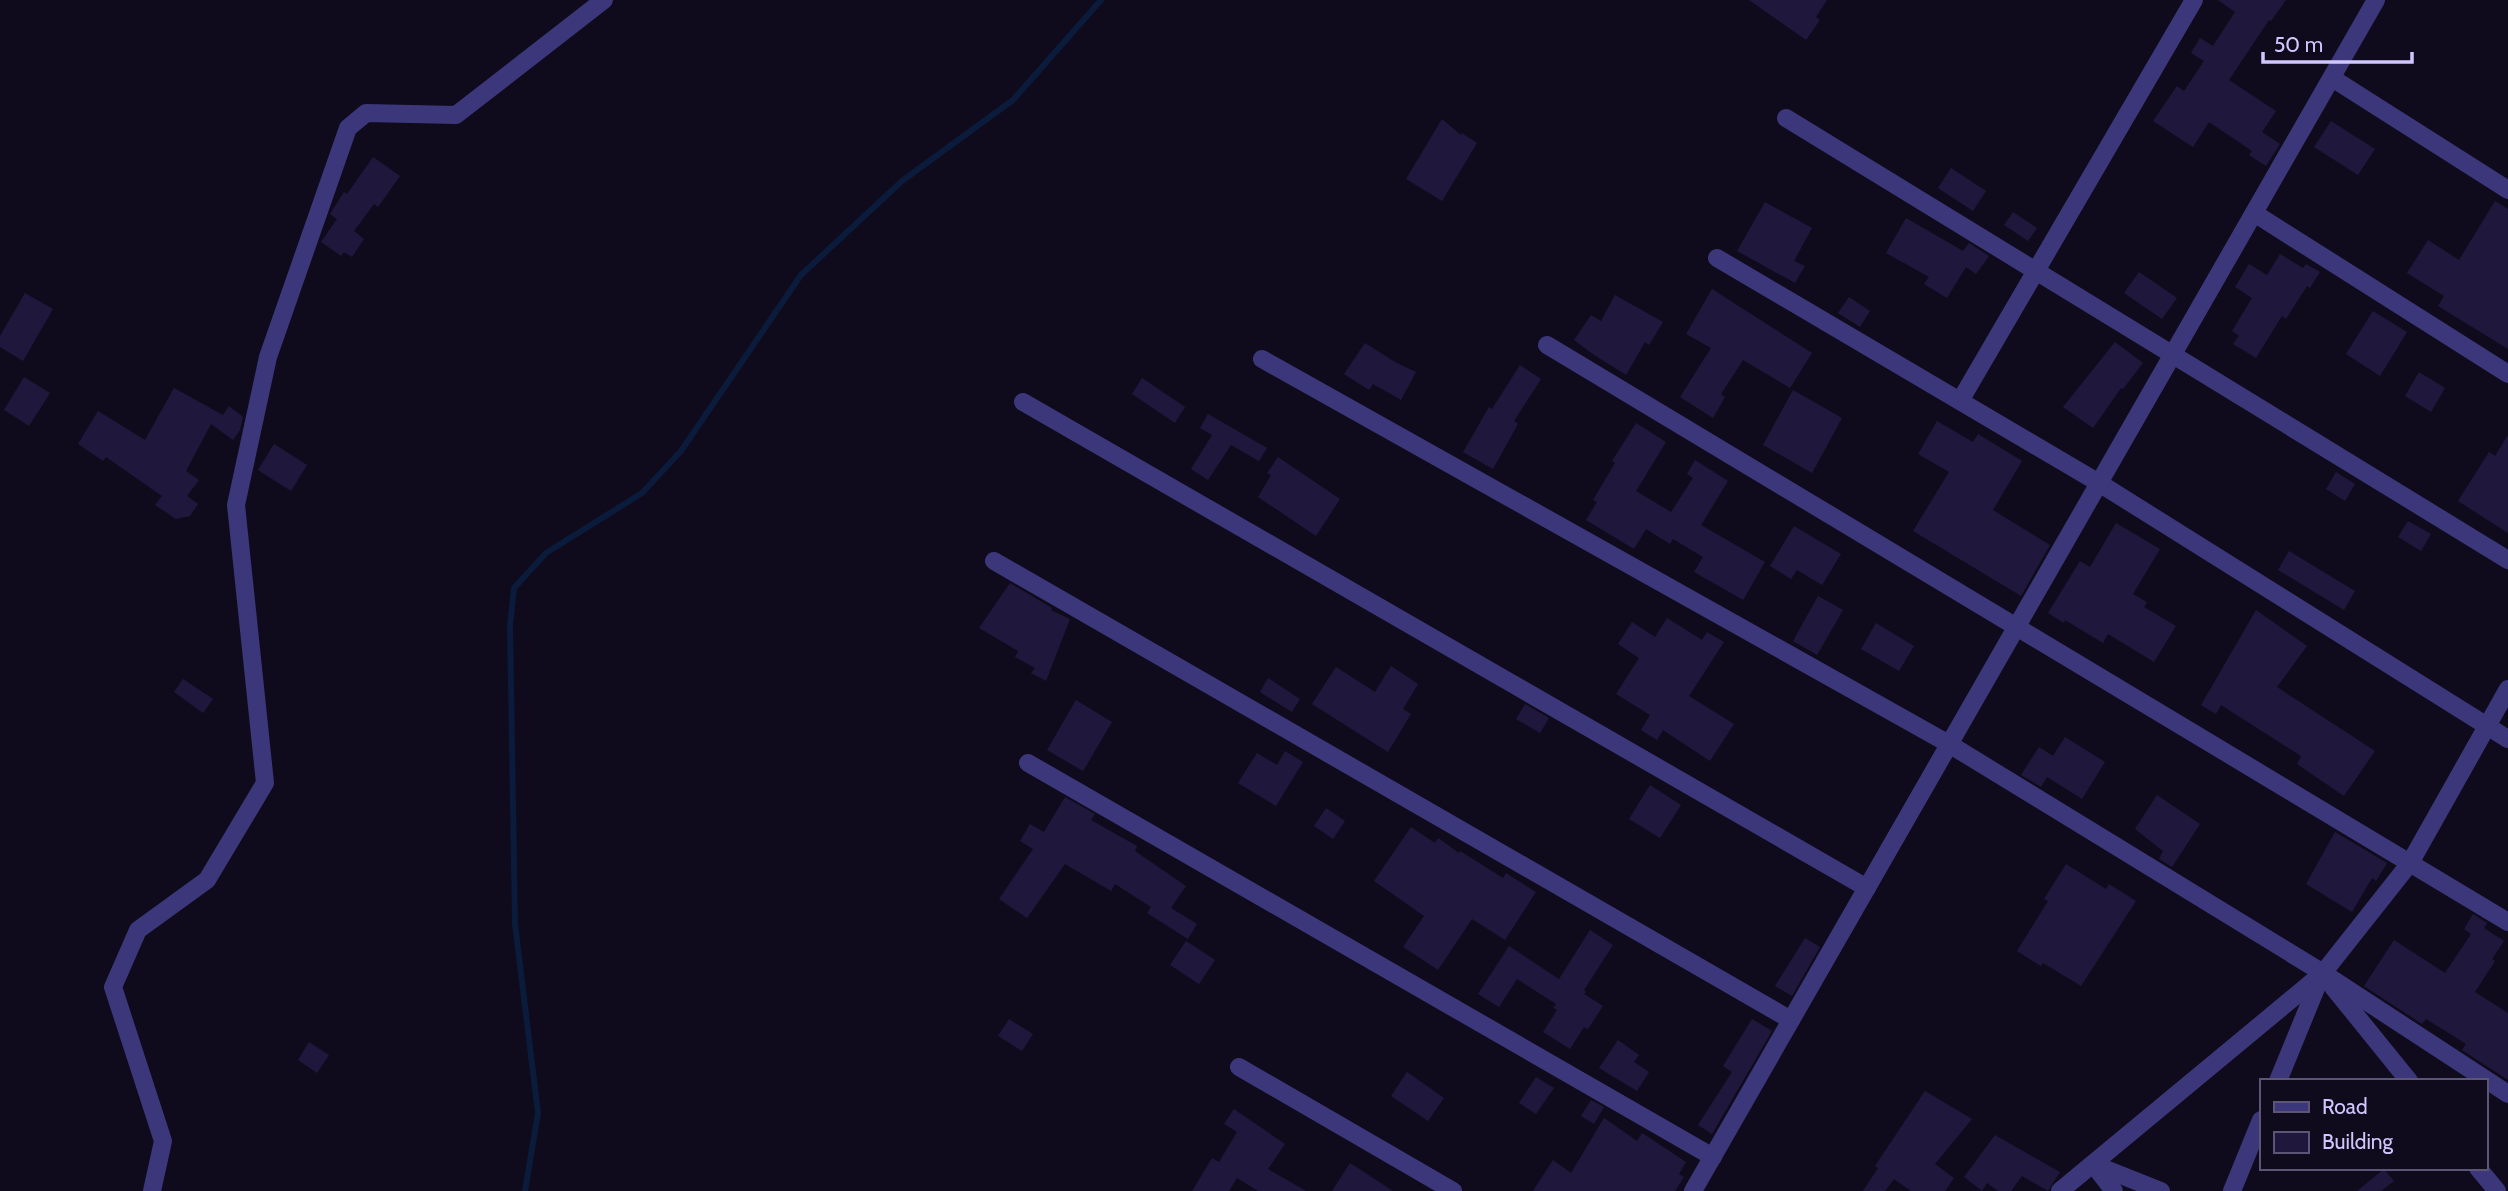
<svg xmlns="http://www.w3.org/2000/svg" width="2508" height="1191" viewBox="0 0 2508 1191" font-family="Cabin,sans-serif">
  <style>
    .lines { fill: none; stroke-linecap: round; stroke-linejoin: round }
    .stream { stroke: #0b1b3b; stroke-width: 6 }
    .building { fill: #20183c }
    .minor { stroke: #3b377a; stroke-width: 18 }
  </style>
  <rect width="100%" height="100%" fill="#0f0b1c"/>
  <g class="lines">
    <!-- stream -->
    <polyline class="stream" points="525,1191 538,1113 515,924 510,626 514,588 546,553 642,493 681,451 801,275 902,181 1013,100 1101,0"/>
  </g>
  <!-- building -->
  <g class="building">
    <polygon points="1749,0 1827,0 1816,17 1820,20 1806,40"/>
    <polygon points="2218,0 2286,0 2271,21 2269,20 2229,80 2276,111 2262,132 2280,144 2266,166 2249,155 2252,151 2209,122 2193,147 2153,121 2177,86 2184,91 2204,61 2191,53 2200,38 2213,46 2235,12"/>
    <polygon points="1442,119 1461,135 1462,133 1477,143 1442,201 1406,179"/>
    <polygon points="2331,121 2375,149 2358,175 2314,147"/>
    <polygon points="373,157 400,176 378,207 374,204 354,231 364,239 352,257 344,252 341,256 321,242 337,219 330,214 344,192 347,194"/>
    <polygon points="1951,168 1986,191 1973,211 1938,188"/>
    <polygon points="2495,201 2508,209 2508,349 2438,306 2444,296 2407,273 2428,240 2459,260"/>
    <polygon points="1765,202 1812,228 1794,261 1805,266 1795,283 1737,251"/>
    <polygon points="2013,212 2037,228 2028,241 2004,225"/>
    <polygon points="1906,218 1963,251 1969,243 1989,256 1976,274 1966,267 1947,298 1924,284 1929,277 1886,253"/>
    <polygon points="2280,254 2303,268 2306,264 2320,272 2310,288 2307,286 2286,319 2282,316 2256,358 2233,344 2239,336 2232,331 2252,298 2235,287 2249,264 2267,275"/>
    <polygon points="2139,272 2177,298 2162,319 2124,293"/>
    <polygon points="1712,289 1812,353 1790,388 1743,360 1721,394 1725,397 1713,418 1680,397 1711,348 1686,334"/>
    <polygon points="25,293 53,309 23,361 0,347 0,336"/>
    <polygon points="1615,295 1663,322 1649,345 1645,342 1626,375 1594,355 1574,340 1591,315 1601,321"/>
    <polygon points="1849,297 1870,311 1860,327 1838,313"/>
    <polygon points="2373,311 2407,332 2380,376 2346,354"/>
    <polygon points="2115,342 2143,363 2123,389 2121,388 2093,428 2063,407"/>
    <polygon points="1365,343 1395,362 1416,372 1401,400 1373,384 1369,390 1344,374"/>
    <polygon points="1520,365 1541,379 1514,421 1518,424 1493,469 1463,452 1489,407 1492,409"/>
    <polygon points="2419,372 2445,388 2431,412 2405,396"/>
    <polygon points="24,377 50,393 29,426 4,410"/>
    <polygon points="1142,378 1185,407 1175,423 1132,394"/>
    <polygon points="174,388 223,415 229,406 243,417 240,430 233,440 211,424 186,471 199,480 187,496 198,504 190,516 176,519 155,505 162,496 106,457 103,461 78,444 98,411 145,440"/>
    <polygon points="1793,390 1842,418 1812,473 1763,445"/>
    <polygon points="1208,414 1267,448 1259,461 1231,445 1208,480 1191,469 1212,435 1200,428"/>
    <polygon points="1937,421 1973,442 1978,434 2022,461 1993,510 2050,545 2021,596 1913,531 1949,472 1918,454"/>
    <polygon points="1636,423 1666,442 1636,491 1671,512 1693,478 1687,474 1695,460 1728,481 1701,525 1765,562 1743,600 1694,572 1703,557 1673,539 1670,544 1646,529 1634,549 1586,520 1597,502 1593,500 1615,463 1612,461"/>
    <polygon points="2508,435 2508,533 2458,501 2489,452 2495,456"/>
    <polygon points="274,444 307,465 291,491 258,470"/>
    <polygon points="1278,457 1340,499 1316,536 1258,497 1271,475 1267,473"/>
    <polygon points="2336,472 2355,484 2345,501 2326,489"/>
    <polygon points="2408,521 2431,534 2421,551 2398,537"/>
    <polygon points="2116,523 2160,549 2133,594 2147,602 2144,607 2176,626 2154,662 2108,634 2103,643 2065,620 2064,623 2048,613 2080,561 2090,567"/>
    <polygon points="1794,526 1841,554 1822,585 1797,570 1791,579 1770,566"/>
    <polygon points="2289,551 2355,591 2344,610 2278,570"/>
    <polygon points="1010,583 1052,608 1051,610 1070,619 1046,681 1031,673 1035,668 1015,657 1018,651 979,628"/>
    <polygon points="1818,596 1843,610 1817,655 1793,641"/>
    <polygon points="2256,610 2307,646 2277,687 2375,751 2344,796 2297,764 2301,756 2221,705 2216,714 2201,705"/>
    <polygon points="1667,618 1702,640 1707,632 1724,642 1689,696 1734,724 1710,761 1663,730 1657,740 1641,730 1650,715 1616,694 1639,658 1618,644 1632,622 1655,637"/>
    <polygon points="1876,623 1914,646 1899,671 1861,649"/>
    <polygon points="1391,666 1418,684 1403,709 1411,714 1388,752 1312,704 1336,667 1375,692"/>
    <polygon points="1268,678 1300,699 1292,712 1260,692"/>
    <polygon points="183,679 213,699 203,713 174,692"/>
    <polygon points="1076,700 1112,722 1083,771 1047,750"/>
    <polygon points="1525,704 1549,718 1540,733 1516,719"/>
    <polygon points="2065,737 2105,762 2082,799 2047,777 2041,787 2021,775 2039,747 2053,756"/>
    <polygon points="1285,751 1303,762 1276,806 1238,783 1257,753 1277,765"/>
    <polygon points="1650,785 1681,805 1660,838 1629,819"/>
    <polygon points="2157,795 2200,824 2172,867 2159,859 2163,851 2135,829"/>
    <polygon points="1065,797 1095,814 1091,820 1137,846 1135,851 1186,886 1171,908 1197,924 1188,939 1147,913 1151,907 1115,884 1111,891 1065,864 1027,918 999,899 1033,849 1020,841 1030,824 1044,832"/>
    <polygon points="1326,808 1345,821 1333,839 1314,826"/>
    <polygon points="1411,827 1435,843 1438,838 1459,853 1460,851 1503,878 1506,873 1536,892 1505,940 1472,919 1438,970 1403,947 1424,916 1374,881"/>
    <polygon points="2335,832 2387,863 2376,881 2372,878 2352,912 2306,884"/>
    <polygon points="2066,864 2106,889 2109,884 2136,901 2081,986 2043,963 2041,966 2017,951 2048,901 2044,899"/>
    <polygon points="2473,914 2487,923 2484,928 2504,941 2492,959 2495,961 2475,992 2508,1013 2508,1080 2462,1050 2466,1044 2426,1019 2422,1024 2364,986 2394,940 2445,973 2471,934 2464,929"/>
    <polygon points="1590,930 1613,945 1584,990 1586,992 1584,994 1603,1006 1588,1029 1584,1027 1570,1049 1543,1032 1557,1010 1553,1008 1556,1004 1517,979 1499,1007 1478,994 1509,946 1559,979"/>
    <polygon points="1805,938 1820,947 1792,996 1775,986"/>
    <polygon points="1186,941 1215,960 1199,984 1170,965"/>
    <polygon points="1009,1019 1033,1034 1022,1051 998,1036"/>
    <polygon points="1752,1019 1772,1031 1712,1134 1698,1125 1732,1072 1723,1066"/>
    <polygon points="1618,1040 1639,1055 1634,1062 1649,1072 1637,1091 1599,1068"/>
    <polygon points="309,1042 329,1055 317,1073 298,1060"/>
    <polygon points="1407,1072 1444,1098 1428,1121 1391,1096"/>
    <polygon points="1536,1077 1554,1088 1536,1114 1519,1103"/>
    <polygon points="1925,1091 1972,1119 1935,1164 1954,1178 1945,1191 1911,1191 1894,1179 1885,1191 1863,1191 1878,1168 1875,1166"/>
    <polygon points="1591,1100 1604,1107 1594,1124 1581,1116"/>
    <polygon points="1234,1109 1285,1144 1268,1169 1306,1191 1258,1191 1237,1178 1229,1191 1192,1191 1212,1158 1219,1162 1237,1132 1224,1124"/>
    <polygon points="1604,1118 1637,1141 1642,1133 1686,1162 1679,1174 1684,1177 1675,1191 1533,1191 1553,1160 1571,1173"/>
    <polygon points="1995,1135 2060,1172 2048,1191 2022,1176 2011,1191 1998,1191 1987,1183 1982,1191 1964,1177"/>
    <polygon points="1350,1163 1393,1191 1332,1191"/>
    <polygon points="2384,1169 2394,1181 2381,1191 2357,1191"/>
  </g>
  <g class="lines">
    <!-- minor -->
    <g class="minor">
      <polyline points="2332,78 2508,190"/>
      <polyline points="1786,118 2508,560"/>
      <polyline points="2254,213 2508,374"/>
      <polyline points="1717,258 2099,483 2508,739"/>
      <polyline points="1547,345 2508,922"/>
      <polyline points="1262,359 1949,744 2323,973 2508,1094"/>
      <polyline points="1960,401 2194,0"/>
      <polyline points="1023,402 1867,888"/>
      <polyline points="994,561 1791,1020"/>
      <polyline points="1028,763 1713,1157"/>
      <polyline points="2333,987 2409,1081"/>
      <polyline points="1239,1067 1453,1191"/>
      <polyline points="2278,1081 2321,976"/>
      <polyline points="2093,1164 2161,1191"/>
      <polyline points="2093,1164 2114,1191"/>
      <polyline points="2478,1168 2497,1191"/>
      <polyline points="152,1191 163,1141 113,987 138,930 207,880 265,783 236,505 268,357 348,128 366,113 456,115 604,0"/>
      <polyline points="1693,1191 2376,0"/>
      <polyline points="2060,1191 2323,973 2410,863 2508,689"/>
      <polyline points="2232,1191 2261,1120"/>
    </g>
  </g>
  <!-- legend -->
  <rect x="2260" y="1079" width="228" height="91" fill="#0f0b1c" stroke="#5c5676" stroke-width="2"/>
  <rect x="2274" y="1102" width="35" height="10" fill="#3b377a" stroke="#5c5676" stroke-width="2"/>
  <text x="2322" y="1114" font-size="21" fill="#cfc7fe">Road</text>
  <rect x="2274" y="1132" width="35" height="21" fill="#20183c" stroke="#5c5676" stroke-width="2"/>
  <text x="2322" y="1149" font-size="21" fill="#cfc7fe">Building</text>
  <!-- scale -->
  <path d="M2263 52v10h149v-10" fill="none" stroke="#cfc7fe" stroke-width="3.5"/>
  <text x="2274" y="52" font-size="21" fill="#cfc7fe" stroke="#0f0b1c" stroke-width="5" paint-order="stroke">50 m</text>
</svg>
